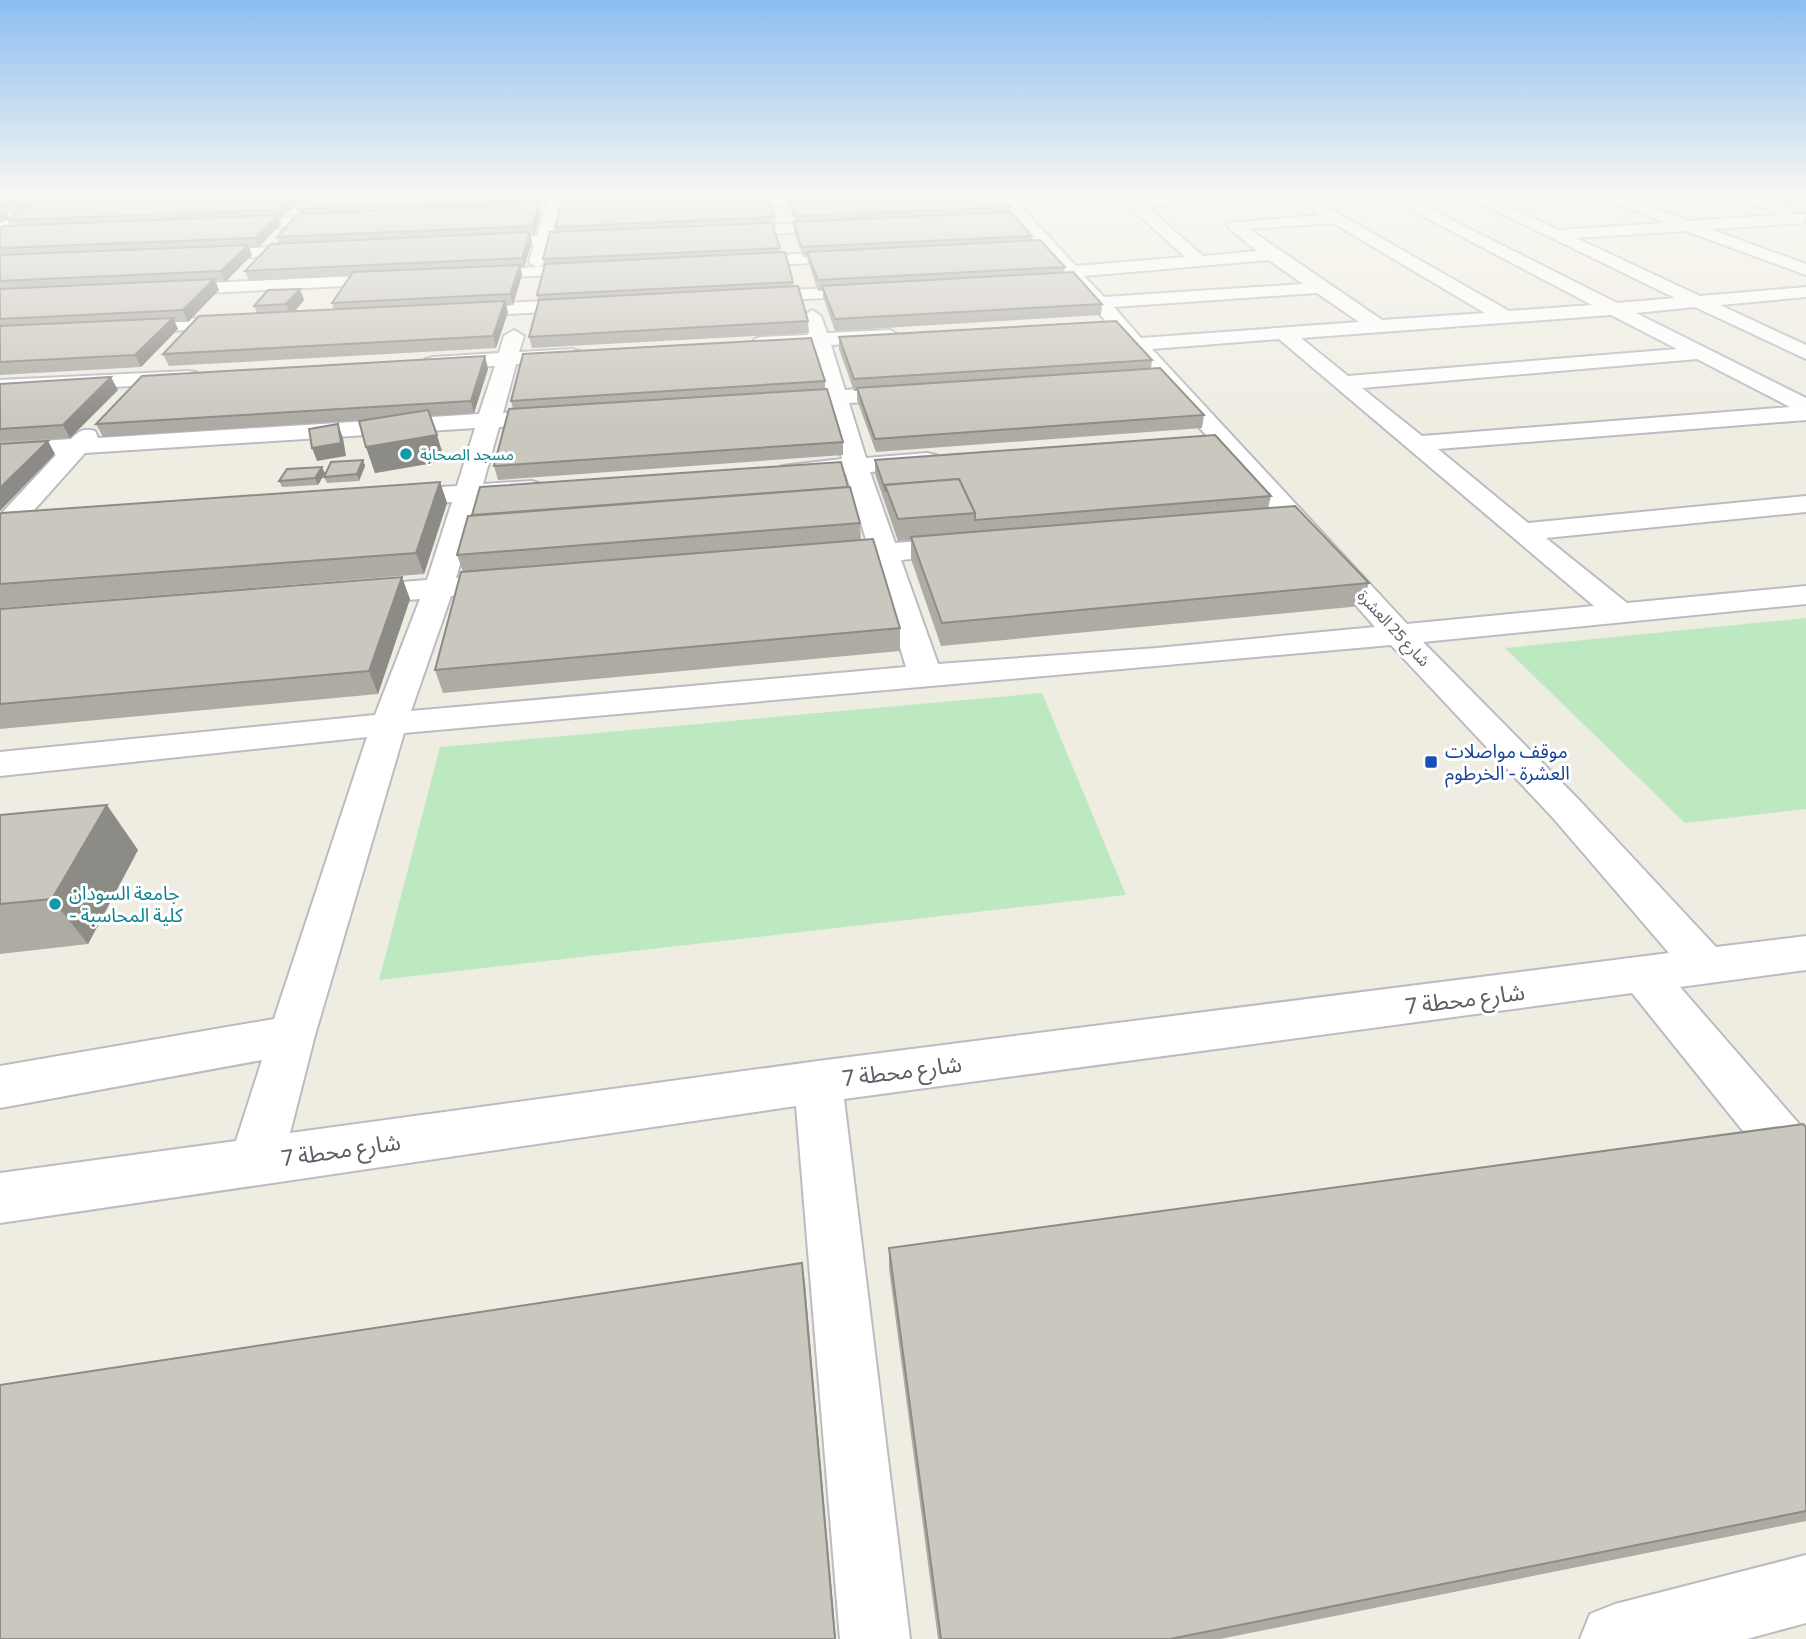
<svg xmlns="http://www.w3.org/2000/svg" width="1806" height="1639" viewBox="0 0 1806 1639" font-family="Commissioner,'Noto Sans Arabic',sans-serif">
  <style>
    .green { fill: #bce9c0 }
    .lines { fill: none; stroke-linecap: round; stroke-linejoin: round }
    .minor-casing { stroke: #babcc3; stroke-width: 4 }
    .minor { fill: #fff; fill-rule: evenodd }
    .wall { fill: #aeaba4 }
    .shaded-wall { fill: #8d8b86 }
    .building { fill: #cac7bf; stroke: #8d8b86; stroke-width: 2 }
    .culture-dot { fill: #0f9aa8; stroke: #fff; stroke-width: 2.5 }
    .transit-dot { fill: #1a4fb4; stroke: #fff; stroke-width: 2.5 }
    .labels { text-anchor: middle; stroke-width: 6; stroke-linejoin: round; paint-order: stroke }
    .far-culture-label { font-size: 16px; fill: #0d838f; stroke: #fff; text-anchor: start }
    .far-street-label { font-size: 16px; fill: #5a5e65; stroke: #fff }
    .transit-label { font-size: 19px; fill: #164399; stroke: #fff; text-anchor: start }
    .culture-label { font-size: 19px; fill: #0d838f; stroke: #fff; text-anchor: start }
    .near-street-label { font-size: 23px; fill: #5a5e65; stroke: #fff }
  </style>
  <rect width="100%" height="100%" fill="#efede2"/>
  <!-- green -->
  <g class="green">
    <polygon points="1806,618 1806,809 1685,823 1505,648"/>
    <polygon points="1042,693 1126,895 379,980 440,747"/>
  </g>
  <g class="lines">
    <!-- minor casing -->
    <g class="minor-casing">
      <g id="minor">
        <polygon points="51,193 69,193 0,235 0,223"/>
        <polygon points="551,193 565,193 553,234 599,232 607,237 599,242 551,244 545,262 539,267 596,264 602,265 605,269 602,273 465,279 462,275 471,270 536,267 529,262 534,245 481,247 473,242 481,237 537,235"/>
        <path d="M993,193H1008L1076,266L1185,257L1128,205L1126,202L1128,199L1209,193H1298L1291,197L1146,206L1203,256L1257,251L1230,229L1227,226L1230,223L1319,215L1306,205L1308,202H1318L1509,311L1592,305L1379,193H1398L1617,303L1675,298L1460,193H1479L1558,230L1665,223L1591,193H1612L1689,221L1781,215L1724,193H1746L1792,209L1793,214H1806L1804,223L1710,229L1806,264V275L1686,231L1576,238L1700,296L1806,287V297L1720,305L1806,345V359L1695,307L1636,313L1806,398V420L1438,449L1528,523L1806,496V512L1546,538L1627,603L1806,586V604L1423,642L1580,801L1716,947L1806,936V970L1680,987L1806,1132V1194L1788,1187L1632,993L844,1099L910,1639H840L796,1106L0,1223V1173L236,1141L262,1060L0,1108V1066L274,1019L367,737L0,776V752L375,715L420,599L354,604L343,601L339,595L343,589L354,586L427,580L452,502L393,506L384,504L380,498L384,492L393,490L457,486L475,428L85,453L10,537L0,539V515L56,455L0,458V444L71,439C79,431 84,428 95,431L98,438L479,414L495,366L433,369L426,367L423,363L426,359L433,357L499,353L504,336L514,330L524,336L519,352L572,349L579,351L582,355L579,359L572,361L516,364L503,413L557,409L565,411L568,416L565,421L557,423L499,427L483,484L532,481L541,484L545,489L541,494L478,500L456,578L507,574L517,577L522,583L517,589L451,596L411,711L906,667L874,562L825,566L815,564L811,558L815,552L868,546L846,474L791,478L782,476L779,471L782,466L842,459L827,404L777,408L769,406L766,401L769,396L823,391L811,346L762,349L755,347L752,343L755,339L762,337L808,335L803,316L812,310L821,316L827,333L890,330L900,336L890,342L831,345L845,390L910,385L918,387L921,392L918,397L910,399L849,403L866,458L927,453L936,455L939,460L936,465L927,467L870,472L895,543L964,538L974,540L978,546L974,552L964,554L901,560L938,664L1157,648L1375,627ZM1333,223L1485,313L1382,320L1249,229ZM1269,260L1303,284L1104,297L1084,276ZM1317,293L1359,322L1141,338L1114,307ZM1611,315L1677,349L1348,376L1301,338ZM1279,339L1594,606L1407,624L1152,349ZM1697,359L1790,407L1422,436L1362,388ZM1391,645L1554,819L1669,953L818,1061L290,1133L315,1035L404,733Z"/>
        <polygon points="840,195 845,196 847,199 845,202 718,208 711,204 718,200"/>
        <polygon points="344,215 352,220 349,223 229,230 221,225 229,220"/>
        <polygon points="848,221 853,223 856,226 853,229 722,237 714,232 722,227"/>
        <polygon points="316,245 322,247 324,250 322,253 198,260 190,255 198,250"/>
        <polygon points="861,251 867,252 869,256 867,260 736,267 728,262 736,257"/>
        <polygon points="400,274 409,279 406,283 166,295 157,290 166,285"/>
        <polygon points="875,286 881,287 884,291 881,295 747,302 738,297 747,292"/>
        <polygon points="589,299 596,301 598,305 596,309 457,317 448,311 457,305"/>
        <polygon points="243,316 250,318 253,322 250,326 124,334 114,328 124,322"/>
        <polygon points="188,371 196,372 199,377 196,382 0,394 0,380"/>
        <polygon points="1806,1555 1806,1623 1747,1639 1580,1639 1590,1614 1615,1604"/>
      </g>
    </g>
    <!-- minor -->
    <use href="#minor" class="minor"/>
  </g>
  <!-- wall -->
  <g class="wall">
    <polygon points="0,193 53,193 19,213 7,213 9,218 0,223"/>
    <polygon points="70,193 191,193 72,198"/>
    <polygon points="203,193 299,193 301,199 281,219 279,219 281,224 258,248 249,248 252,255 225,282 216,282 219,290 188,322 175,322 178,329 141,367 0,375 0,228 10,225 7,220"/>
    <polygon points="313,193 543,193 539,204 541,214 534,236 531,236 532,242 524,268 521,268 522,275 513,305 506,306 508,312 496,348 169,366 163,354 257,313 254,306 300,289 304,300 294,312 334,310 332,303 350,276 249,281 245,271 279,243 277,237 299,214 298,209"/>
    <polygon points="565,193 768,193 775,217 776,227 774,227 780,253 793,282 794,287 808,321 809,333 532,348 529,337 538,302 537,295 544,266 543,259 556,232 555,227 565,204 564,199"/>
    <polygon points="786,193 997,193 1010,207 1009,212 1032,236 1032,241 1065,267 1064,273 1102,304 1101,315 835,331 823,297 823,291 818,291 808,262 807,257 803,257 794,232 793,222 795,222 788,204"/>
    <polygon points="839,337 1152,360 1151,369 1204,415 1202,428 876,452 857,400 857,391 854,391 839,349"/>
    <polygon points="485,356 488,369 474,413 430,416 445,461 375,473 366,447 362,420 103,437 96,424"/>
    <polygon points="825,381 825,389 843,442 843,455 498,480 494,466 513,409 511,401"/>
    <polygon points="0,384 118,390 70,438 0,442"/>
    <polygon points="363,460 365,466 359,481 327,483 324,477"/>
    <polygon points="875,460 1271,496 1268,508 1369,583 1361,606 941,646 911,559 911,540 898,541 875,474"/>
    <polygon points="325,473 318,485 282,487 279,481"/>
    <polygon points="440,482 447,503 424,574 0,608 0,514"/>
    <polygon points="848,487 860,523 861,540 900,628 900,651 443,693 435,670 463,572 457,555"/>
    <polygon points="410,599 378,694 0,729 0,609"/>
    <polygon points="0,815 138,850 88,944 0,954"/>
    <polygon points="1806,1127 1806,1521 1220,1639 938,1639 889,1269 889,1248"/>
  </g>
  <!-- shaded-wall -->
  <g class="shaded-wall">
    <polygon points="32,193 53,193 19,213 14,203"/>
    <polygon points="294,193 299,193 301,199 281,219 277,210"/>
    <polygon points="538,193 543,193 537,209 535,200"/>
    <polygon points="539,204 541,214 534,236 532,226"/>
    <polygon points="4,209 9,218 0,223 0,211"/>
    <polygon points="278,215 281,224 258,248 255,238"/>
    <polygon points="530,232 532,242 524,268 522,258"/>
    <polygon points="248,245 252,255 225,282 221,271"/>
    <polygon points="520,265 522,275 513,305 510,294"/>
    <polygon points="214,279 219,290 188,322 183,310"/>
    <polygon points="300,289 304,300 291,316 286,304"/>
    <polygon points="505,301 508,312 496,348 493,336"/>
    <polygon points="173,318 178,329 141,367 135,355"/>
    <polygon points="485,356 488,369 474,413 471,401"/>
    <polygon points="111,377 118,390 70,438 63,425"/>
    <polygon points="338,424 343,438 346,456 317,461 312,448"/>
    <polygon points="437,435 445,461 375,473 366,447"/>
    <polygon points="48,441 55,454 0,511 0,488"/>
    <polygon points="363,460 365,466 359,481 357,474"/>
    <polygon points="322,467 325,473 318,485 315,478"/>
    <polygon points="440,482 447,503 424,574 416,553"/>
    <polygon points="402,577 410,599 378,694 369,671"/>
    <polygon points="107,805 138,850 88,944 52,899"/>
    <polygon points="802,1263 805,1284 836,1639 835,1639"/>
  </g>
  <!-- building -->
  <g class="building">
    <polygon points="0,193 32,193 14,203 0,204"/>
    <polygon points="203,193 294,193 277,210 7,220 43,199"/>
    <polygon points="313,193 538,193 535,200 298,209"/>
    <polygon points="565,193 700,193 564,199"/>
    <polygon points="828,193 997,193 1010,207 796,216 788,195"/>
    <polygon points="768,196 775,217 555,227 561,204"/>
    <polygon points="539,204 532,226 277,237 298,214"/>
    <polygon points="1011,212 1032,236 802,247 793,222"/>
    <polygon points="278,215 255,238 0,248 0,228 4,226"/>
    <polygon points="772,223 780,248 543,259 550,232"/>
    <polygon points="530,232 522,258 245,271 271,244"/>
    <polygon points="1040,240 1065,267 818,280 807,252"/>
    <polygon points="248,245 221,271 0,281 0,255"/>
    <polygon points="785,252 793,282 537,295 545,264"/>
    <polygon points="520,265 510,294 332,303 353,272"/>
    <polygon points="1073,272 1102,304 835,319 822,286"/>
    <polygon points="214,279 183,310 0,319 0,289"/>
    <polygon points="798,286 808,321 529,337 539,300"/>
    <polygon points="300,289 286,304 254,306 268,290"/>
    <polygon points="505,301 493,336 163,354 199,316"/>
    <polygon points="173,318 135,355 0,362 0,326"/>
    <polygon points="1116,321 1152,360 854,379 839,337"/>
    <polygon points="811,338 825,381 511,401 523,354"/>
    <polygon points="485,356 471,401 96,424 142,376"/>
    <polygon points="1160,368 1204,415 875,439 857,388"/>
    <polygon points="111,377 63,425 0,429 0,384"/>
    <polygon points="827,389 843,442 494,466 509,409"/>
    <polygon points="428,410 437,435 366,447 359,421"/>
    <polygon points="338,424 341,443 312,448 309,429"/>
    <polygon points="1215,435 1271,496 975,520 975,513 959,479 885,485 886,492 875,460"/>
    <polygon points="48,441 0,488 0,444"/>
    <polygon points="363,460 357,474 324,477 331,462"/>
    <polygon points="841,462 848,487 472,515 480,487"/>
    <polygon points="322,467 315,478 279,481 287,469"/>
    <polygon points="959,479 975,513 898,519 885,485"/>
    <polygon points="440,482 416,553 0,584 0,514 2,513"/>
    <polygon points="850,487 860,523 457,555 468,516"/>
    <polygon points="1295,506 1369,583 942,623 911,537"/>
    <polygon points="873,539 900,628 435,670 461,572"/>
    <polygon points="402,577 369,671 0,704 0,609"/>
    <polygon points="107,805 52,899 0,904 0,815"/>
    <polygon points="1803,1124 1806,1127 1806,1511 1170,1639 941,1639 889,1248"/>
    <polygon points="802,1263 835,1639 0,1639 0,1385"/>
  </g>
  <!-- sky -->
  <linearGradient id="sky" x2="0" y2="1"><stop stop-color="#8cbef1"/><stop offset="0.46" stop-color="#f8f7f2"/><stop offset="1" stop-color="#f8f7f2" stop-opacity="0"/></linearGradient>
  <rect width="1806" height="423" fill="url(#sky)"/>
  <!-- markers -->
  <g class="culture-dot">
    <circle cx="406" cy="454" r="7"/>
    <circle cx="55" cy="904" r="7"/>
  </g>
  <rect class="transit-dot" x="1424" y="755" width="14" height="14" rx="3.5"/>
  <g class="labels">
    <!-- far-culture labels -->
    <g class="far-culture-label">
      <text x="420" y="460">مسجد الصحابة</text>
    </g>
    <!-- far-street labels -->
    <g class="far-street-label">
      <text transform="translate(1394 628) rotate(47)" y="6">شارع 25 العشرة</text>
    </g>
    <!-- transit labels -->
    <g class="transit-label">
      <text x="1445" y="758">موقف مواصلات<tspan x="1445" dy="22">العشرة - الخرطوم</tspan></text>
    </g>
    <!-- culture labels -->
    <g class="culture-label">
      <text x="69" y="900">جامعة السودان<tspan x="69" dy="22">- كلية المحاسبة</tspan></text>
    </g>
    <!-- near-street labels -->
    <g class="near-street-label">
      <text transform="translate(1465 999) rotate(-7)" y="8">شارع محطة 7</text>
      <text transform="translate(902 1071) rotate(-7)" y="8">شارع محطة 7</text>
      <text transform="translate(341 1150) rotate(-8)" y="8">شارع محطة 7</text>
    </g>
  </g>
</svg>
